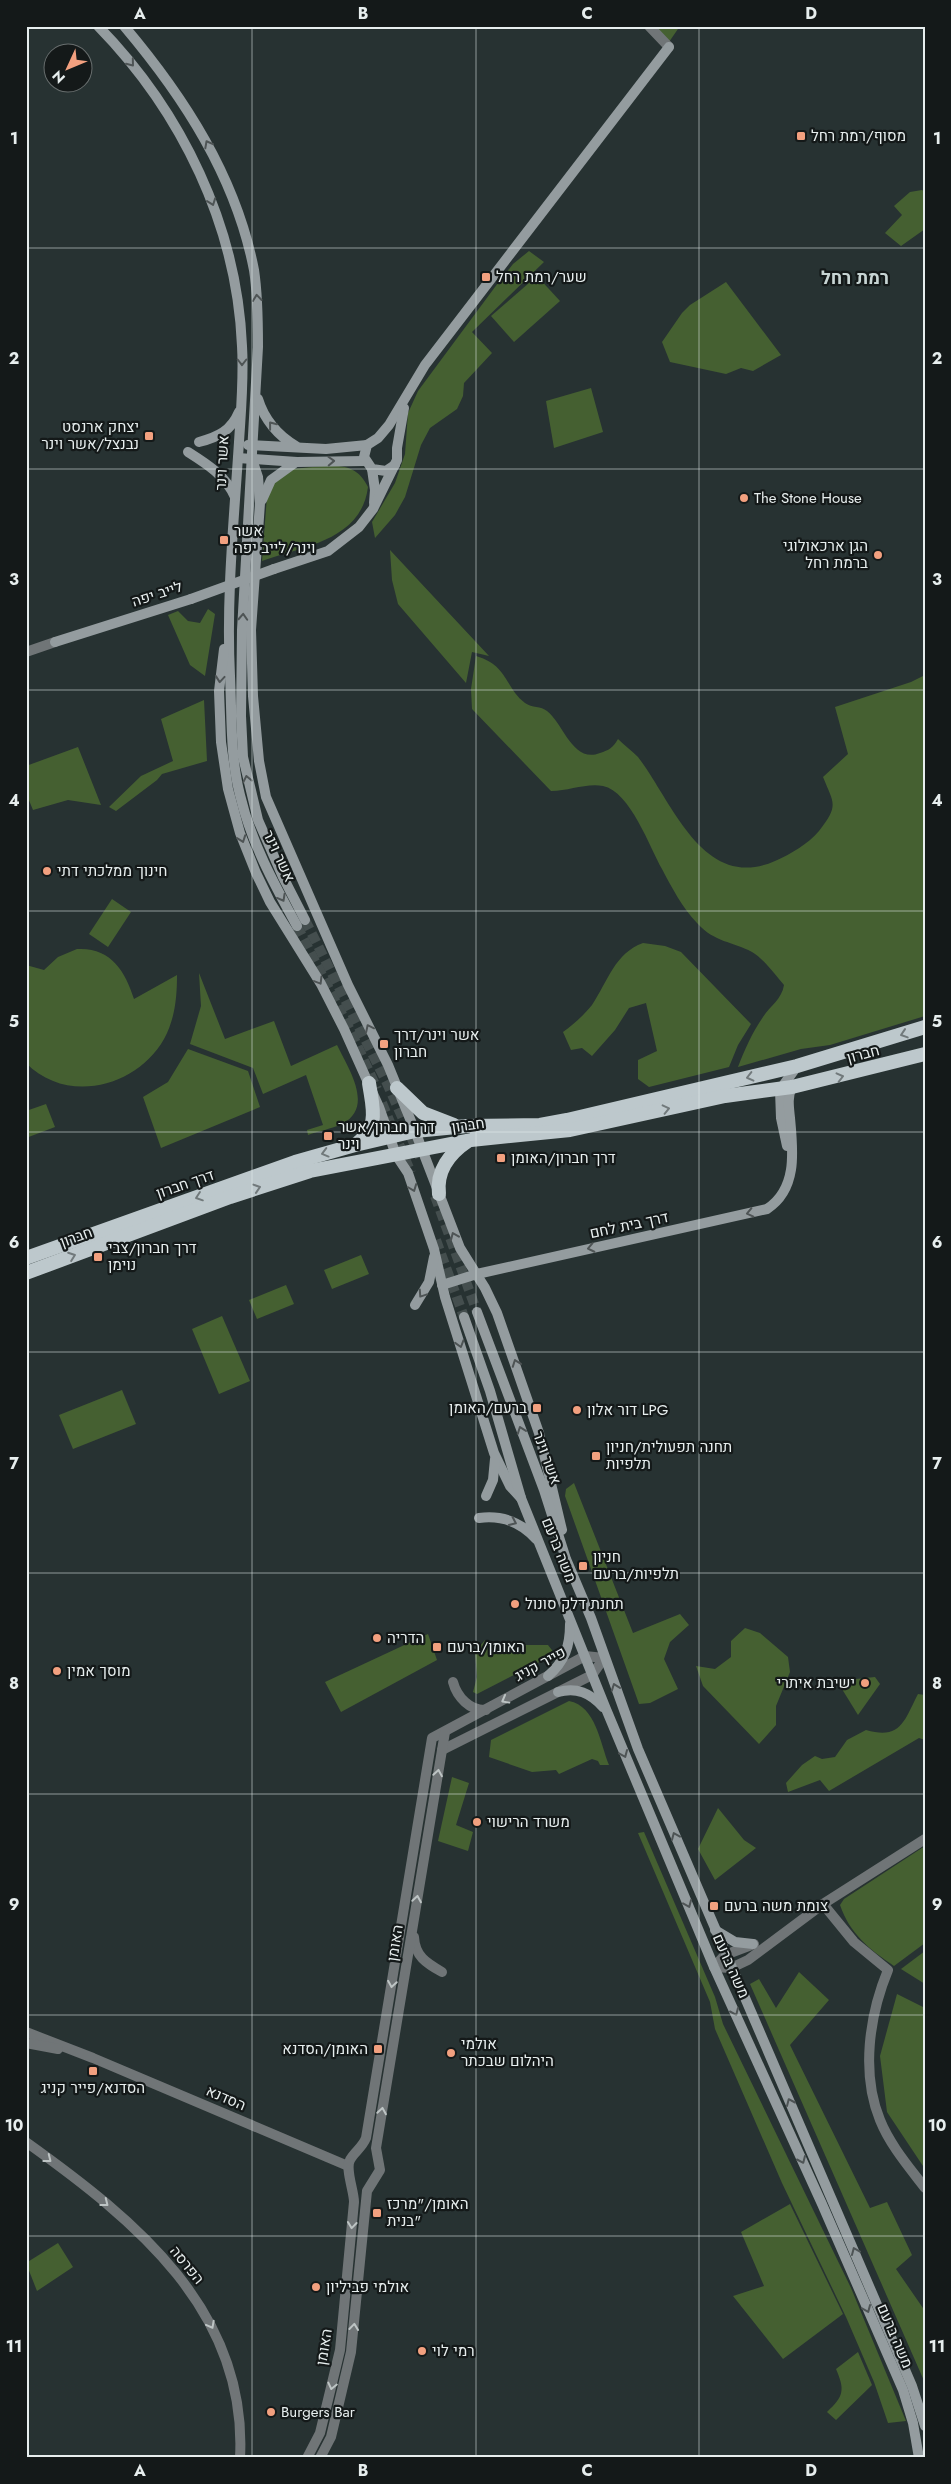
<svg xmlns="http://www.w3.org/2000/svg" width="951" height="2484" viewBox="0 0 951 2484" font-family="Jost,Heebo,sans-serif">
  <style>
    .green { fill: #456031 }
    .lines { fill: none; stroke-linecap: round; stroke-linejoin: round }
    .secondary-tunnel { stroke: #444e4e; stroke-width: 10; stroke-dasharray: 10 5; stroke-linecap: butt }
    .tertiary { stroke: #707577; stroke-width: 10 }
    .secondary { stroke: #949c9f; stroke-width: 10 }
    .trunk { stroke: #bdc8cc; stroke-width: 14 }
    .secondary-bridge { stroke: #949c9f; stroke-width: 10 }
    .oneway { stroke: #4e5455 }
    .oneway2 { stroke: #71797b }
    .oneway3 { stroke: #bdc4c4 }
    .grid { fill: none; stroke: #e7eeee; stroke-width: 1; stroke-opacity: 0.55 }
    .poi-dot { fill: #f2a07f; stroke: #141919; stroke-width: 2 }
    .labels { text-anchor: middle; stroke-width: 4.5; stroke-linejoin: round; paint-order: stroke }
    .poi-label { font-size: 15px; fill: #e7eeee; stroke: #141919; text-anchor: start }
    .street-label { font-size: 15px; fill: #e7eeee; stroke: #141919 }
    .quarter-label { font-size: 18px; font-weight: bold; fill: #c7d4d3; stroke: #141919 }
    .neatline { fill: none; stroke: #e7eeee; stroke-width: 2 }
    .grid-label { font-size: 16px; text-anchor: middle; font-weight: bold; fill: #e7eeee }
  </style>
  <rect width="100%" height="100%" fill="#273232"/>
  <!-- green -->
  <g class="green">
    <polygon points="654,26 680,26 669,42"/>
    <polygon points="922,190 925,192 925,229 901,246 885,233 902,215 894,206 910,192"/>
    <polygon points="529,251 544,262 472,332 492,353 464,383 463,396 457,409 430,428 421,445 405,497 395,515 375,538 372,522 395,483 405,454 408,413 418,391 495,287 513,264"/>
    <polygon points="537,276 560,301 514,342 491,316"/>
    <polygon points="726,282 781,355 753,371 741,368 726,374 670,362 662,342 682,313 690,305"/>
    <polygon points="591,388 603,432 554,448 546,401"/>
    <path d="M331,465C349,467 359,469 368,487C361,541 303,546 262,561L267,496L273,484L293,469Z"/>
    <polygon points="390,550 489,656 472,652 466,683 398,604 392,580"/>
    <polygon points="208,609 215,614 205,676 190,665 168,615 178,611 188,621 200,623"/>
    <path d="M476,656C508,665 505,688 525,703C532,708 541,706 547,711C563,723 573,764 600,753C609,750 613,748 618,739C624,745 632,751 638,757C672,801 703,893 775,861C791,854 808,844 819,831C839,805 834,804 823,777L848,754L835,707L911,682L925,675V1016L830,1045L801,1049L738,1067C745,1049 752,1033 763,1017C770,1006 782,999 784,985C775,975 764,959 752,952C732,941 715,943 697,923C683,909 671,886 662,869C650,848 630,791 603,786C586,783 569,791 551,791L472,709L471,689Z"/>
    <polygon points="204,700 207,761 162,774 157,780 116,811 109,807 141,776 173,761 161,719"/>
    <polygon points="78,747 101,805 68,800 33,810 26,793 26,766"/>
    <polygon points="112,899 131,912 108,947 89,934"/>
    <path d="M643,943L665,946L681,952L751,1024L738,1045L729,1067L649,1087L638,1079V1060L657,1051L646,1003L629,1008L615,1030L592,1056L582,1048L571,1050L563,1032C574,1024 583,1016 592,1005C608,981 615,953 643,943Z"/>
    <path d="M77,949C110,947 125,970 134,999L177,975C177,997 175,1019 164,1039C137,1087 67,1105 26,1063V965L44,970L58,957Z"/>
    <path d="M199,973L225,1039L274,1021L291,1066L337,1045C348,1068 375,1107 342,1124C331,1129 319,1131 308,1135L307,1130L323,1125L306,1075L263,1094L253,1068L190,1044L201,1006Z"/>
    <polygon points="188,1049 248,1071 260,1107 161,1148 143,1097 168,1082"/>
    <polygon points="46,1104 55,1127 26,1138 26,1111"/>
    <polygon points="361,1255 369,1274 332,1289 324,1270"/>
    <polygon points="286,1285 294,1304 257,1319 249,1300"/>
    <polygon points="222,1316 250,1381 219,1394 192,1329"/>
    <polygon points="122,1390 136,1424 73,1449 59,1415"/>
    <polygon points="574,1483 633,1633 680,1614 689,1625 670,1642 664,1659 678,1689 650,1703 639,1704 565,1496 566,1489"/>
    <polygon points="745,1628 760,1633 788,1657 790,1672 776,1706 776,1725 759,1744 703,1686 696,1666 715,1669 731,1657 731,1641"/>
    <polygon points="428,1634 437,1660 341,1712 325,1682"/>
    <polygon points="485,1640 498,1645 548,1645 555,1654 477,1694 473,1692 477,1677 475,1652"/>
    <polygon points="875,1677 880,1684 858,1715 837,1681"/>
    <path d="M918,1694L925,1695V1740L919,1738L829,1791L820,1780L788,1792L786,1783L802,1765L815,1756L822,1759L835,1757L847,1740L866,1730C901,1740 904,1721 918,1694Z"/>
    <path d="M569,1701C596,1706 600,1743 609,1765H600L598,1761L592,1759L559,1774L556,1770L532,1772L489,1757L491,1740Z"/>
    <polygon points="452,1777 469,1783 456,1825 473,1832 468,1851 438,1841"/>
    <polygon points="718,1808 744,1840 756,1848 715,1880 698,1849"/>
    <polygon points="644,1832 715,1997 723,2024 851,2288 906,2421 888,2423 874,2382 846,2317 782,2183 715,2029 710,2002 638,1833"/>
    <path d="M925,1846V1943L894,1966C869,1949 850,1934 840,1905L844,1899Z"/>
    <polygon points="925,1951 925,1984 901,1969"/>
    <polygon points="799,1972 829,2000 790,2045 870,2208 887,2202 912,2255 896,2269 925,2311 925,2383 750,1984 759,1979 776,2008"/>
    <polygon points="897,1994 925,2008 925,2169 887,2112 880,2056"/>
    <polygon points="790,2204 843,2314 783,2359 733,2296 764,2286 741,2232"/>
    <polygon points="58,2243 73,2267 37,2291 26,2263"/>
    <path d="M858,2352L872,2385L836,2420L827,2412C844,2396 845,2390 836,2369Z"/>
  </g>
  <g class="lines">
    <!-- secondary-tunnel -->
    <g class="secondary-tunnel">
      <polyline points="305,920 386,1081 420,1157"/>
      <polyline points="297,926 352,1034 377,1089"/>
      <polyline points="382,1103 411,1173"/>
      <polyline points="435,1196 477,1312"/>
      <polyline points="436,1240 464,1317"/>
    </g>
    <!-- tertiary -->
    <g class="tertiary">
      <polyline points="649,26 669,47"/>
      <polyline points="26,652 55,642"/>
      <path d="M453,1682C457,1697 470,1711 486,1710"/>
      <polyline points="442,1750 592,1675 604,1658"/>
      <path d="M823,1904L854,1942L888,1970C869,2016 861,2074 880,2120C890,2145 909,2167 925,2188"/>
      <path d="M414,1937C415,1956 426,1963 442,1972"/>
      <polyline points="714,1967 731,1968 748,1960 823,1904 925,1839"/>
      <polyline points="714,1967 725,1955 754,1944"/>
      <polyline points="26,2032 93,2058 348,2166"/>
      <polyline points="26,2043 58,2049"/>
      <path d="M26,2142C135,2220 248,2311 240,2458"/>
      <path d="M307,2458L320,2433L340,2350L354,2202C354,2191 345,2169 350,2160C354,2152 362,2148 366,2138L432,1738L585,1656L604,1658"/>
      <polyline points="320,2458 331,2437 351,2352 366,2201 367,2191 380,2170 376,2148 445,1732"/>
    </g>
    <!-- secondary -->
    <g class="secondary">
      <path d="M98,26C182,112 237,226 242,346C244,378 241,410 239,442C234,520 226,598 230,676C232,716 230,756 240,795C251,842 274,884 297,926"/>
      <path d="M124,26C184,97 236,177 254,270C258,296 258,321 258,347L242,630L241,716L243,757L258,820L283,877L305,920"/>
      <path d="M258,399C264,419 278,436 296,446"/>
      <path d="M199,442C218,437 231,431 239,412"/>
      <polyline points="248,445 326,449 367,445"/>
      <path d="M188,452C207,464 226,476 235,497"/>
      <polyline points="238,458 297,462 365,461"/>
      <polyline points="252,459 258,477 260,503 251,630 253,696 259,761 266,797 348,985 388,1065 415,1131 460,1248 485,1288 497,1313 539,1433 562,1530"/>
      <polyline points="395,465 386,471 372,469 364,457 367,445 378,438 389,425 425,365 669,47"/>
      <polyline points="372,469 375,490 374,503"/>
      <polyline points="262,500 271,480 296,462"/>
      <polyline points="274,569 328,551 359,527 373,509 397,460 397,448 404,408"/>
      <polyline points="55,642 191,599"/>
      <polyline points="224,649 219,691 221,742 228,789 240,833 256,873 270,902 321,984 344,1029 379,1107 396,1155 408,1173 434,1249 445,1297 494,1453 510,1486 521,1498"/>
      <polyline points="787,1146 781,1118 780,1090 797,1066"/>
      <path d="M442,1285L477,1274L767,1209C798,1189 793,1150 790,1118C789,1108 787,1097 792,1087"/>
      <polyline points="415,1305 429,1282 434,1257"/>
      <polyline points="477,1312 544,1490 566,1559 591,1618 638,1749 912,2386 925,2426"/>
      <polyline points="464,1317 490,1391 521,1498 606,1709 714,1967 822,2204 903,2390 913,2423 919,2458"/>
      <polyline points="486,1496 493,1480 495,1459"/>
      <path d="M479,1518C502,1515 521,1522 536,1539"/>
      <path d="M548,1676C565,1661 570,1646 570,1624"/>
      <path d="M558,1692C577,1687 590,1693 603,1707"/>
      <polyline points="715,1930 735,1942 753,1944"/>
    </g>
    <!-- trunk -->
    <g class="trunk">
      <polyline points="397,1088 423,1113 454,1125"/>
      <path d="M355,1145C380,1126 373,1110 369,1083"/>
      <path d="M439,1194C436,1171 450,1153 468,1141"/>
      <polyline points="26,1258 295,1162 355,1145 415,1131 467,1126 540,1125 567,1120 797,1066 925,1027"/>
      <polyline points="26,1273 230,1197 310,1171 471,1140 570,1130 725,1096 792,1087 925,1054"/>
    </g>
    <!-- secondary-bridge -->
    <polyline class="secondary-bridge" points="191,599 274,569"/>
  </g>
  <!-- one-way arrows -->
  <defs><path id="oneway-chevron" d="M-2-3.5L2.5 0L-2 3.5" fill="none" stroke-width="1.6" stroke-linecap="round" stroke-linejoin="round" transform="scale(1.25)"/></defs>
  <g class="oneway">
    <use href="#oneway-chevron" transform="translate(131 63) rotate(51)"/>
    <use href="#oneway-chevron" transform="translate(208 144) rotate(-118)"/>
    <use href="#oneway-chevron" transform="translate(212 202) rotate(70)"/>
    <use href="#oneway-chevron" transform="translate(257 298) rotate(-96)"/>
    <use href="#oneway-chevron" transform="translate(242 362) rotate(90)"/>
    <use href="#oneway-chevron" transform="translate(272 425) rotate(-128)"/>
    <use href="#oneway-chevron" transform="translate(331 461) rotate(-2)"/>
    <use href="#oneway-chevron" transform="translate(243 617) rotate(-87)"/>
    <use href="#oneway-chevron" transform="translate(220 679) rotate(95)"/>
    <use href="#oneway-chevron" transform="translate(247 779) rotate(-102)"/>
    <use href="#oneway-chevron" transform="translate(242 839) rotate(70)"/>
    <use href="#oneway-chevron" transform="translate(282 898) rotate(61)"/>
    <use href="#oneway-chevron" transform="translate(319 981) rotate(59)"/>
    <use href="#oneway-chevron" transform="translate(369 1028) rotate(-116)"/>
    <use href="#oneway-chevron" transform="translate(413 1188) rotate(69)"/>
    <use href="#oneway-chevron" transform="translate(750 1213) rotate(167)"/>
    <use href="#oneway-chevron" transform="translate(454 1236) rotate(-113)"/>
    <use href="#oneway-chevron" transform="translate(591 1248) rotate(168)"/>
    <use href="#oneway-chevron" transform="translate(422 1294) rotate(124)"/>
    <use href="#oneway-chevron" transform="translate(460 1344) rotate(73)"/>
    <use href="#oneway-chevron" transform="translate(516 1363) rotate(-110)"/>
    <use href="#oneway-chevron" transform="translate(521 1430) rotate(-110)"/>
    <use href="#oneway-chevron" transform="translate(513 1522) rotate(25)"/>
    <use href="#oneway-chevron" transform="translate(615 1687) rotate(-110)"/>
    <use href="#oneway-chevron" transform="translate(624 1754) rotate(67)"/>
    <use href="#oneway-chevron" transform="translate(675 1836) rotate(-113)"/>
    <use href="#oneway-chevron" transform="translate(688 1904) rotate(67)"/>
    <use href="#oneway-chevron" transform="translate(735 2012) rotate(66)"/>
    <use href="#oneway-chevron" transform="translate(790 2102) rotate(-114)"/>
    <use href="#oneway-chevron" transform="translate(802 2160) rotate(66)"/>
    <use href="#oneway-chevron" transform="translate(855 2251) rotate(-113)"/>
    <use href="#oneway-chevron" transform="translate(867 2309) rotate(67)"/>
  </g>
  <g class="oneway2">
    <use href="#oneway-chevron" transform="translate(904 1034) rotate(162)"/>
    <use href="#oneway-chevron" transform="translate(750 1077) rotate(166)"/>
    <use href="#oneway-chevron" transform="translate(840 1077) rotate(-14)"/>
    <use href="#oneway-chevron" transform="translate(666 1109) rotate(-13)"/>
    <use href="#oneway-chevron" transform="translate(325 1153) rotate(165)"/>
    <use href="#oneway-chevron" transform="translate(257 1188) rotate(-18)"/>
    <use href="#oneway-chevron" transform="translate(199 1197) rotate(161)"/>
    <use href="#oneway-chevron" transform="translate(72 1256) rotate(-20)"/>
  </g>
  <g class="oneway3">
    <use href="#oneway-chevron" transform="translate(505 1700) rotate(151)"/>
    <use href="#oneway-chevron" transform="translate(438 1773) rotate(-81)"/>
    <use href="#oneway-chevron" transform="translate(417 1899) rotate(-81)"/>
    <use href="#oneway-chevron" transform="translate(392 1984) rotate(99)"/>
    <use href="#oneway-chevron" transform="translate(382 2111) rotate(-81)"/>
    <use href="#oneway-chevron" transform="translate(48 2159) rotate(38)"/>
    <use href="#oneway-chevron" transform="translate(105 2203) rotate(38)"/>
    <use href="#oneway-chevron" transform="translate(352 2225) rotate(96)"/>
    <use href="#oneway-chevron" transform="translate(211 2325) rotate(62)"/>
    <use href="#oneway-chevron" transform="translate(354 2327) rotate(-84)"/>
    <use href="#oneway-chevron" transform="translate(332 2386) rotate(103)"/>
  </g>
  <!-- grid -->
  <path class="grid" d="M252,26V2458M476,26V2458M699,26V2458M26,248H925M26,469H925M26,690H925M26,911H925M26,1132H925M26,1352H925M26,1573H925M26,1794H925M26,2015H925M26,2236H925"/>
  <!-- markers -->
  <g class="poi-dot">
    <rect x="796" y="131" width="10" height="10" rx="2.5"/>
    <rect x="481" y="272" width="10" height="10" rx="2.5"/>
    <rect x="144" y="431" width="10" height="10" rx="2.5"/>
    <circle cx="744" cy="498" r="5"/>
    <rect x="219" y="535" width="10" height="10" rx="2.5"/>
    <circle cx="878" cy="555" r="5"/>
    <circle cx="47" cy="871" r="5"/>
    <rect x="379" y="1039" width="10" height="10" rx="2.5"/>
    <rect x="323" y="1131" width="10" height="10" rx="2.5"/>
    <rect x="496" y="1153" width="10" height="10" rx="2.5"/>
    <rect x="93" y="1252" width="10" height="10" rx="2.5"/>
    <rect x="532" y="1403" width="10" height="10" rx="2.5"/>
    <circle cx="577" cy="1410" r="5"/>
    <rect x="591" y="1451" width="10" height="10" rx="2.5"/>
    <rect x="578" y="1561" width="10" height="10" rx="2.5"/>
    <circle cx="515" cy="1604" r="5"/>
    <circle cx="377" cy="1638" r="5"/>
    <rect x="432" y="1642" width="10" height="10" rx="2.5"/>
    <circle cx="57" cy="1671" r="5"/>
    <circle cx="865" cy="1683" r="5"/>
    <circle cx="477" cy="1822" r="5"/>
    <rect x="709" y="1901" width="10" height="10" rx="2.5"/>
    <rect x="373" y="2044" width="10" height="10" rx="2.5"/>
    <circle cx="451" cy="2053" r="5"/>
    <rect x="88" y="2066" width="10" height="10" rx="2.5"/>
    <rect x="372" y="2208" width="10" height="10" rx="2.5"/>
    <circle cx="316" cy="2287" r="5"/>
    <circle cx="422" cy="2351" r="5"/>
    <circle cx="271" cy="2412" r="5"/>
  </g>
  <g class="labels">
    <!-- poi labels -->
    <g class="poi-label">
      <text x="811" y="141">מסוף/רמת רחל</text>
      <text x="496" y="282">שער/רמת רחל</text>
      <text x="139" y="432" text-anchor="end">יצחק ארנסט<tspan x="139" dy="17">נבנצל/אשר וינר</tspan></text>
      <text x="754" y="503">The Stone House</text>
      <text x="234" y="536">אשר<tspan x="234" dy="17">וינר/לייב יפה</tspan></text>
      <text x="868" y="551" text-anchor="end">הגן ארכאולוגי<tspan x="868" dy="17">ברמת רחל</tspan></text>
      <text x="57" y="876">חינוך ממלכתי דתי</text>
      <text x="394" y="1040">אשר וינר/דרך<tspan x="394" dy="17">חברון</tspan></text>
      <text x="338" y="1132">דרך חברון/אשר<tspan x="338" dy="17">וינר</tspan></text>
      <text x="511" y="1163">דרך חברון/האומן</text>
      <text x="108" y="1253">דרך חברון/צבי<tspan x="108" dy="17">נוימן</tspan></text>
      <text x="527" y="1413" text-anchor="end">ברעם/האומן</text>
      <text x="587" y="1415">דור אלון LPG</text>
      <text x="606" y="1452">תחנה תפעולית/חניון<tspan x="606" dy="17">תלפיות</tspan></text>
      <text x="593" y="1562">חניון<tspan x="593" dy="17">תלפיות/ברעם</tspan></text>
      <text x="525" y="1609">תחנת דלק סונול</text>
      <text x="387" y="1643">הדריה</text>
      <text x="447" y="1652">האומן/ברעם</text>
      <text x="67" y="1676">מוסך אמין</text>
      <text x="855" y="1688" text-anchor="end">ישיבת איתרי</text>
      <text x="487" y="1827">משרד הרישוי</text>
      <text x="724" y="1911">צומת משה ברעם</text>
      <text x="461" y="2049">אולמי<tspan x="461" dy="17">היהלום שבכתר</tspan></text>
      <text x="368" y="2054" text-anchor="end">האומן/הסדנא</text>
      <text x="93" y="2093" text-anchor="middle">הסדנא/פייר קניג</text>
      <text x="387" y="2209">האומן/"מרכז<tspan x="387" dy="17">בנית"</tspan></text>
      <text x="326" y="2292">אולמי פביליון</text>
      <text x="432" y="2356">רמי לוי</text>
      <text x="281" y="2417">Burgers Bar</text>
    </g>
    <!-- street labels -->
    <g class="street-label">
      <text transform="translate(222 463) rotate(-87)" y="5">אשר וינר</text>
      <text transform="translate(157 594) rotate(-18)" y="5">לייב יפה</text>
      <text transform="translate(279 856) rotate(65)" y="5">אשר וינר</text>
      <text transform="translate(863 1054) rotate(-15)" y="5">חברון</text>
      <text transform="translate(468 1125) rotate(-8)" y="5">חברון</text>
      <text transform="translate(185 1184) rotate(-19)" y="5">דרך חברון</text>
      <text transform="translate(629 1225) rotate(-12)" y="5">דרך בית לחם</text>
      <text transform="translate(76 1237) rotate(-20)" y="5">חברון</text>
      <text transform="translate(547 1458) rotate(70)" y="5">אשר וינר</text>
      <text transform="translate(559 1550) rotate(68)" y="5">משה ברעם</text>
      <text transform="translate(540 1664) rotate(-28)" y="5">פייר קניג</text>
      <text transform="translate(395 1943) rotate(-81)" y="5">האומן</text>
      <text transform="translate(731 1966) rotate(66)" y="5">משה ברעם</text>
      <text transform="translate(226 2098) rotate(23)" y="5">הסדנא</text>
      <text transform="translate(187 2265) rotate(51)" y="5">הפרסה</text>
      <text transform="translate(895 2336) rotate(67)" y="5">משה ברעם</text>
      <text transform="translate(324 2347) rotate(-81)" y="5">האומן</text>
    </g>
    <!-- quarter labels -->
    <g class="quarter-label">
      <text x="855" y="284">רמת רחל</text>
    </g>
  </g>
  <!-- border -->
  <rect width="951" height="2484" fill="none" stroke="#141919" stroke-width="55"/>
  <!-- north arrow -->
  <g transform="translate(68 68) rotate(226)"><circle r="24" fill="#141919" stroke="#686e6e"/>
  <path d="M0-4L9 19L0 12L-9 19Z" fill="#f2a07f"/>
  <text y="-8" font-size="14" font-weight="bold" text-anchor="middle" fill="#e7eeee">N</text>
  </g>
  <rect x="28" y="28" width="896" height="2428" class="neatline"/>
  <g class="grid-label">
    <text x="140" y="19">A</text>
    <text x="363" y="19">B</text>
    <text x="587" y="19">C</text>
    <text x="811" y="19">D</text>
    <text x="14" y="144">1</text>
    <text x="937" y="144">1</text>
    <text x="14" y="364">2</text>
    <text x="937" y="364">2</text>
    <text x="14" y="585">3</text>
    <text x="937" y="585">3</text>
    <text x="14" y="806">4</text>
    <text x="937" y="806">4</text>
    <text x="14" y="1027">5</text>
    <text x="937" y="1027">5</text>
    <text x="14" y="1248">6</text>
    <text x="937" y="1248">6</text>
    <text x="14" y="1469">7</text>
    <text x="937" y="1469">7</text>
    <text x="14" y="1689">8</text>
    <text x="937" y="1689">8</text>
    <text x="14" y="1910">9</text>
    <text x="937" y="1910">9</text>
    <text x="14" y="2131">10</text>
    <text x="937" y="2131">10</text>
    <text x="14" y="2352">11</text>
    <text x="937" y="2352">11</text>
    <text x="140" y="2476">A</text>
    <text x="363" y="2476">B</text>
    <text x="587" y="2476">C</text>
    <text x="811" y="2476">D</text>
  </g>
</svg>
